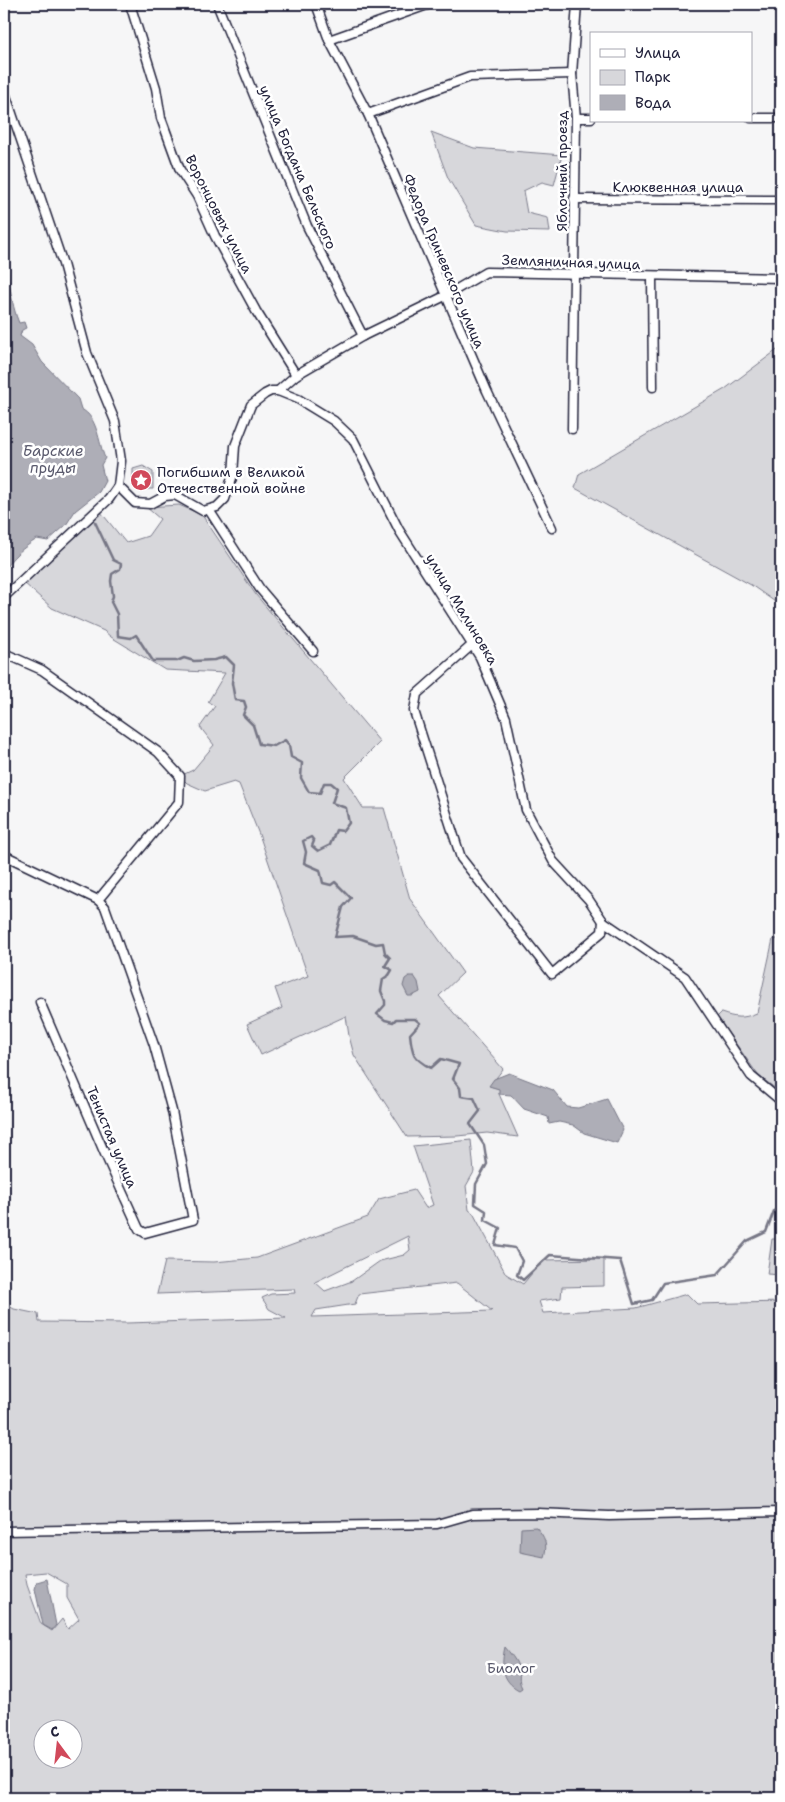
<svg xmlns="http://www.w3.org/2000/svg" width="785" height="1802" viewBox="0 0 785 1802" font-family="'Shantell Sans',sans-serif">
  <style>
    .green { fill: #d7d7db; stroke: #7c7c8b; fill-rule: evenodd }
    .water { fill: #aeaeb7; stroke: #767685 }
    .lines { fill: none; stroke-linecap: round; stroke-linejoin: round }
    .stream { stroke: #767685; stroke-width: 2.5 }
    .minor-casing { stroke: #22223b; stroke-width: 11 }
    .minor { stroke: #fff; stroke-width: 8 }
    .labels { text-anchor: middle; stroke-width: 5; stroke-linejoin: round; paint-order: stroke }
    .street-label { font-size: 14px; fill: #22223b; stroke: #fff }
    .poi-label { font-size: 14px; fill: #22223b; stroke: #fff; text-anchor: start }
    .park-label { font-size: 14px; fill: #58586b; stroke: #fff }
    .water-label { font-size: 15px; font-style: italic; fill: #5a5a6d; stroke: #fff }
  </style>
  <rect width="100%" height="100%" fill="#f6f6f7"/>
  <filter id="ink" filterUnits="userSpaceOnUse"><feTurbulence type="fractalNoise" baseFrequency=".02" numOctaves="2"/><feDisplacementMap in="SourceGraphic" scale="10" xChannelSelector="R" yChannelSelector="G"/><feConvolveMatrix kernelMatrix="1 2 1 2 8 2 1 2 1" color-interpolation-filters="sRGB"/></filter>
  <g filter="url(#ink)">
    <!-- green -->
    <g class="green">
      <polygon points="431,132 474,148 562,155 554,185 542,182 523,191 527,213 548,218 550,232 507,231 476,225 448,178"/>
      <polygon points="781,347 781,606 751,585 575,488 579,474 725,389"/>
      <polygon points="143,466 153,472 153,489 141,489 133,485 133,469"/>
      <polygon points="179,505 202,515 256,595 380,742 344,778 363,808 384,808 410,899 463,973 439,996 503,1069 490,1086 500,1089 499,1094 518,1137 487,1133 457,1136 407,1137 354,1055 349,1036 346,1016 261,1055 247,1024 282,1008 275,988 308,976 260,837 239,784 234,782 205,791 187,783 180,776 193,770 214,745 200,727 215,706 208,702 225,673 165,670 111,637 104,631 52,608 23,582 100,511 126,543 148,536 160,519 146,507"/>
      <path d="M781,933V1093L758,1075L717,1017L721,1013C736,1018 742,1019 757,1013L773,939H780Z"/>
      <path d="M471,1140L474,1172L466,1186L469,1210L473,1213L506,1274L523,1284L543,1260L604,1259V1286L562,1287L561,1298L539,1301L543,1313L636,1308L687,1294L697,1304L781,1302V1798H4V1303L14,1309L38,1314L39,1322L127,1323L286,1318L269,1309L262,1298L271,1294L295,1293L294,1289L157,1294L165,1261L214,1262L257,1258L368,1217L379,1199L414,1190L426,1208L433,1205L413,1146ZM408,1236L410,1250L404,1255L380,1261L352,1281L325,1291L315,1282ZM457,1283L492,1311L312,1317L316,1310L355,1304L359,1294ZM46,1572L67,1584V1598L79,1619L68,1629L62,1619L52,1631L41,1624L27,1585L25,1574ZM42,1730H72V1760H42Z"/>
      <polygon points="772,1239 781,1239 781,1275 767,1274"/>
    </g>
    <!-- water -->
    <g class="water">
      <path d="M4,255C10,278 10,302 19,323L24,322L26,328L22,330L20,336L32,345L42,362L78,399L81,409C98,417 98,442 105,458L101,465L105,481L99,492L75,511L66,525L48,541L37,539C23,548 11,557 4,571Z"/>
      <polygon points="409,976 414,976 418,982 420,992 412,996 408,996 403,986 405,979"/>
      <polygon points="509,1073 553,1090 567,1107 578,1108 607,1099 623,1130 617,1143 584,1133 573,1125 559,1122 549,1124 548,1117 524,1109 511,1095 499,1094 499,1089 489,1086 494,1079"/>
      <path d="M536,1527C545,1537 548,1544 544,1557L520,1552L521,1528Z"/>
      <polygon points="47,1579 56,1625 52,1630 43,1625 35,1589 37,1582"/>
      <path d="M505,1647C510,1653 516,1660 519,1668C521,1676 517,1678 522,1688L519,1690C501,1681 501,1664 505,1647Z"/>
    </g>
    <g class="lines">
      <!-- stream -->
      <path class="stream" d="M95,522L113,560L121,564L120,569L112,574L111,581L113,596L111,602L117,614L118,636L131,638L136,635L153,661H177L184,658L194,661L214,660L226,657L234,665L232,683L235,700L244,701L246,707L243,715L253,725L259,744L274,746L285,740L289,745L291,757L302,763L301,778L309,792L320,793L324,783H331L337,788L332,803L346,808L349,823L343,831L336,830L330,845L318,851L312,846L314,841L311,837L303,841L306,852L304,863L320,870L323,883L331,885L335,882L351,898L343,907L335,937L353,936L376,944L383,943L385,953L390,958L385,966L392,970L389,975L383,979L381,991L385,1001V1005L377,1014L385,1020L393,1022L396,1019H415L420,1023L410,1034C412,1054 413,1058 431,1068L441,1059L459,1064L453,1079L460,1088L461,1096L474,1098L480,1111L470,1124L484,1145L487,1164L476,1184L475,1204L486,1211L485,1220L500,1228L495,1245L515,1248L522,1261L517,1275L523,1280L550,1255L620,1260L634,1304L652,1300L663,1283L717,1275L747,1241L766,1232L774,1211L781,1205"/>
      <!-- minor casing -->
      <g class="minor-casing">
        <g id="minor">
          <polyline points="130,4 156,88 161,118 180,170 197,196 215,236 256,311 296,375 278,391"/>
          <polyline points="217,4 307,226 363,336"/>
          <polyline points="316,4 329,40 368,114 487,391 552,528"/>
          <polyline points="329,40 430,4"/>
          <polyline points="4,90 63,264 87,353 115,421 121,461 118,486 109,499 4,597"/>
          <polyline points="368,114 470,77 572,74"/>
          <polyline points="576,118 591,118"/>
          <polyline points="751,118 781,118"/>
          <polyline points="574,199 781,200"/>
          <polyline points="652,277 653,387"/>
          <polyline points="296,375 363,336 445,296 486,272 781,278"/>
          <polyline points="572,429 576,118 572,74 577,4"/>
          <polyline points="118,486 135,503 150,504 165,496 175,495 203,511 217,507 225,499 233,475 235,446 251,405 265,394 271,391 278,391 298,399 334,421 353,439 399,530 480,657 506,718 526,810 553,861 589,900 603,921 685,977 751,1076 781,1101"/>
          <polyline points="209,510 260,589 313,651"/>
          <polyline points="472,645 417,694 414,711 461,858 552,974 602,932 603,921"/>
          <polyline points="4,653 42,670 158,752 180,776 179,802 98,900 105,907 154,1045 172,1111 193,1220 145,1233 139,1229 105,1154 40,1002"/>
          <polyline points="4,855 98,900"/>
          <polyline points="4,1531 437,1524 472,1514 538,1513 609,1516 781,1512"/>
        </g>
      </g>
      <!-- minor -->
      <use href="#minor" class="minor"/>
    </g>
  </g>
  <!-- icons -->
  <defs>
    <g id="sight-disc" transform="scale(1.125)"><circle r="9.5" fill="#d1495b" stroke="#fff"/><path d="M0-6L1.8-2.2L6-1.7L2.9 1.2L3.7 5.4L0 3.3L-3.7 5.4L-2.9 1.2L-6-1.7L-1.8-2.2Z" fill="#fff"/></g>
  </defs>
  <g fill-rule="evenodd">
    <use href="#sight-disc" x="141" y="480"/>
  </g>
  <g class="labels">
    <!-- street labels -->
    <g class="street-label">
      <text transform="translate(298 167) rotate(67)" y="5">улица Богдана Бельского</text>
      <text transform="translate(562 171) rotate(-90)" y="5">Яблочный проезд</text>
      <text x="678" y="192">Клюквенная улица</text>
      <text transform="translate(219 214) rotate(63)" y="5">Воронцовых улица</text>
      <text transform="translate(444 261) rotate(67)" y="5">Федора Гриневского улица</text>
      <text transform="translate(571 262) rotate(2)" y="5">Земляничная улица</text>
      <text transform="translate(462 609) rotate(59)" y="5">улица Малиновка</text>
      <text transform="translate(112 1137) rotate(67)" y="5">Тенистая улица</text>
    </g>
    <!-- poi labels -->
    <g class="poi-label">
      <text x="157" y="477">Погибшим в Великой<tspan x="157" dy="16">Отечественной войне</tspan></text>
    </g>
    <!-- park labels -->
    <g class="park-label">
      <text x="511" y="1673">Биолог</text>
    </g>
    <!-- water labels -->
    <g class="water-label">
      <text x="53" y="456">Барские<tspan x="53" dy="17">пруды</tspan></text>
    </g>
  </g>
  <!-- margin -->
  <rect width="785" height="1802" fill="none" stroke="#fff" stroke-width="20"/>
  <rect x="10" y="10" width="765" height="1782" fill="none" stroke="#22223b" stroke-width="2" filter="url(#ink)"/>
  <!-- legend -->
  <rect x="590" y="32" width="162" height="90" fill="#ffffff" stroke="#a7a7b1"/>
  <rect x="600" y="49" width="25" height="8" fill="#ffffff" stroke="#a7a7b1"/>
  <text x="635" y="58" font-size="15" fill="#22223b">Улица</text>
  <rect x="600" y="70" width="25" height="15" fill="#d7d7db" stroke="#a7a7b1"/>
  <text x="635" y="82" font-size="15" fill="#22223b">Парк</text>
  <rect x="600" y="95" width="25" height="15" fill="#aeaeb7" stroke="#a7a7b1"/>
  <text x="635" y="108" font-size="15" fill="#22223b">Вода</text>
  <!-- north arrow -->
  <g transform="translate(58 1744) rotate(345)"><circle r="24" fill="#ffffff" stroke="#a7a7b1"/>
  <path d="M0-4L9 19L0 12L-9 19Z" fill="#d1495b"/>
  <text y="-8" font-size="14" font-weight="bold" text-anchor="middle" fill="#22223b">С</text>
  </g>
</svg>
